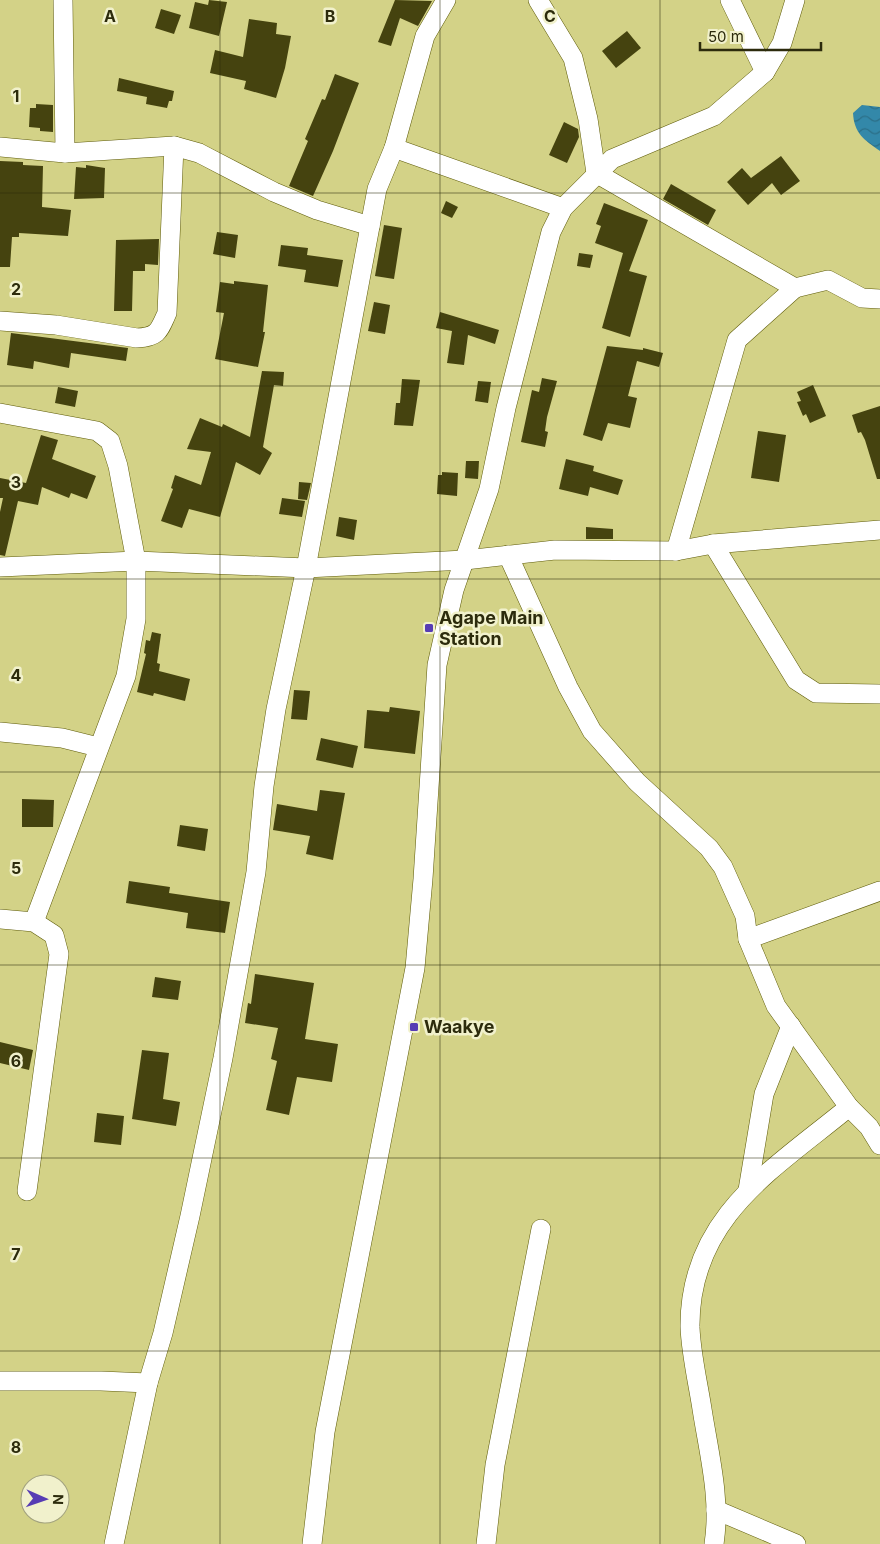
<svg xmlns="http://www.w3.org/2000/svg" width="880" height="1544" viewBox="0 0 880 1544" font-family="Inter,sans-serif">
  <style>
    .water { fill: url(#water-waves) }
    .building { fill: #45430f }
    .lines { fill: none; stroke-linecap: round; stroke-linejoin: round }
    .minor-casing { stroke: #5f5c09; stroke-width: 20 }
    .minor { stroke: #fff; stroke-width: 19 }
    .grid { fill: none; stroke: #2c2b0c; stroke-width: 1; stroke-opacity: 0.55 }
    .poi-dot { fill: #573cb4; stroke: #f1f1cc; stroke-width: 2 }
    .labels { text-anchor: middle; stroke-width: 5; stroke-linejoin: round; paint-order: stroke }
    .poi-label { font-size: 18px; font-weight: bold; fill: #2c2b0c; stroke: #f1f1cc; text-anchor: start }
    .grid-label { font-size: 16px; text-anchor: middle; font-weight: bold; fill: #2c2b0c; stroke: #f1f1cc; stroke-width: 5; stroke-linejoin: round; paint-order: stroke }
  </style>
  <defs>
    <pattern id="water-waves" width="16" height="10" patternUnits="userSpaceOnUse" patternTransform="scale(1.25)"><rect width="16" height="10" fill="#3388a9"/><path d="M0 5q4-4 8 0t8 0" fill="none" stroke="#2b6f88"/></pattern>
  </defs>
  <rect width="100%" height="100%" fill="#d3d287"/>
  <!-- water -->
  <path class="water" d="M862,105L880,107V151C864,140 854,133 853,113Z"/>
  <!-- building -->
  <g class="building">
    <polygon points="209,0 227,2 219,36 189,28 195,2 208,5"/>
    <polygon points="395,0 432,1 418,26 400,18 391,46 378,42"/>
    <polygon points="161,9 181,15 174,34 155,28"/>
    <polygon points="249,19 277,23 276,34 291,36 285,68 276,98 244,89 246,81 210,73 215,50 243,57"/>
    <polygon points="627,31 641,48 616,68 602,51"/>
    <polygon points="335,74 359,83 333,151 313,196 289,186 308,141 305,139 322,99 325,100"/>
    <polygon points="119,78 174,91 172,101 169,101 167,108 146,104 147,97 117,91"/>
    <polygon points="36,104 53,105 53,132 40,131 40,128 29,127 30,108 36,108"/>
    <polygon points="564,122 578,129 579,137 567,163 549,155"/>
    <polygon points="781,156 800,181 781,195 772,183 748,205 727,182 742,168 751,178"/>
    <polygon points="0,161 23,162 23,165 43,166 42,207 71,210 68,236 19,233 19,237 12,237 10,267 0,267"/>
    <polygon points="86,165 105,168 104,198 74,199 76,167 86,168"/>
    <polygon points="671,184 716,210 708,225 663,199"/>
    <polygon points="446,201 458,207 452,218 441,213"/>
    <polygon points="604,203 648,220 629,271 647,276 630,337 602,328 623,253 595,243 601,226 596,224"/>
    <polygon points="384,225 402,228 394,279 375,276"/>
    <polygon points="217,232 238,235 235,258 213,254"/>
    <polygon points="159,239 158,265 145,264 145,271 133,271 132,311 114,311 116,240"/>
    <polygon points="281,245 308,248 307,255 343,260 338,287 304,282 306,270 278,266"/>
    <polygon points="579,253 593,255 590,268 577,266"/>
    <polygon points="234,281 268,285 263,332 265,332 258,367 215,359 224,313 216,312 220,282 234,284"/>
    <polygon points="374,302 390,305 385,334 368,331"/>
    <polygon points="440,312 499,330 495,344 468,335 464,365 447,363 452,331 436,328"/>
    <polygon points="11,333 128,348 126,361 71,353 69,368 34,361 33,369 7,365"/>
    <polygon points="607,346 643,350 643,348 663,353 659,367 637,361 628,396 637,398 630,428 608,423 602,441 583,435"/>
    <polygon points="262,371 284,372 283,386 274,385 263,447 272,453 260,475 236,462 220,517 189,509 182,528 161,521 173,489 171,488 175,475 201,485 211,452 187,449 200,418 222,427 223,424 250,437"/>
    <polygon points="542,378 557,381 547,417 545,431 548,432 545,447 521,442 532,390 539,392"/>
    <polygon points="402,379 420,380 413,426 394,425 396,403 400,403"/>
    <polygon points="478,381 491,382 488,403 475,401"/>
    <polygon points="813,385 826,416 810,423 806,414 803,416 797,402 801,401 797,392"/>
    <polygon points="58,387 78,391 75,407 55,403"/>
    <polygon points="880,406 880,479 877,479 865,440 861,432 858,433 852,415"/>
    <polygon points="758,431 786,435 779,482 751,478"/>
    <polygon points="41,435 58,440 52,459 96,476 87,499 71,493 69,498 42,487 38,505 18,501 5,556 0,555 0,512 3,498 0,498 0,478 26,483"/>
    <polygon points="566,459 594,466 593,471 623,480 618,495 590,487 588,496 559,489"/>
    <polygon points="466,461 479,461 478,479 465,478"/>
    <polygon points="442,472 458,473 457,496 437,494 438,475 442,475"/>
    <polygon points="299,482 311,483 307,500 298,499"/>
    <polygon points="282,498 305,501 302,517 279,514"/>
    <polygon points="339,517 357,520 354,540 336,536"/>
    <polygon points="586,527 613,529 613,539 586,539"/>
    <polygon points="152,632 161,634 157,663 160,664 159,671 190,679 185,701 154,693 153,696 137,692 146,654 144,653 146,640 150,641"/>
    <polygon points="294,690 310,691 307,720 291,719"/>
    <polygon points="390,707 420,711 415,754 364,748 367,710 389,712"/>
    <polygon points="321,738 358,746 353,768 316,760"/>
    <polygon points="320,790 345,793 333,860 306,854 310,836 273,830 277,804 317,811"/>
    <polygon points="22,799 54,800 53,827 22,827"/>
    <polygon points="180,825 208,829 205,851 177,846"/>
    <polygon points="129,881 170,887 169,893 230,902 225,933 186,928 188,913 126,903"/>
    <polygon points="255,974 314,983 305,1039 338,1044 332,1082 297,1077 289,1115 266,1110 277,1061 271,1059 278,1028 245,1023 248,1003 251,1004"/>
    <polygon points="155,977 181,981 178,1000 152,997"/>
    <polygon points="0,1042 33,1050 29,1070 0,1063"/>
    <polygon points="142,1050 169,1053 163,1099 180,1102 176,1126 132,1119"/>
    <polygon points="97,1113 124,1116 121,1145 94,1142"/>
  </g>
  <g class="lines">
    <!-- minor casing -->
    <g class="minor-casing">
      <g id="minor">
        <polyline points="63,0 65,153"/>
        <polyline points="538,0 573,58 588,119 596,173 795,288 828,280 862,298 880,299"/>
        <polyline points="730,0 765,72"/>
        <polyline points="0,147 65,153 174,146 199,153 274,192 317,210 370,226"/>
        <polyline points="394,148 563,208"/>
        <path d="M0,321L56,325L137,338C158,337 159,331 167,313L174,146"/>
        <polyline points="0,413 97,431 110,441 118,466 136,561 136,619 126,676 34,922"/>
        <polyline points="713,544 796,680 816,693 880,694"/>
        <polyline points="676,551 737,340 795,288"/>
        <polyline points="508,555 568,687 592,731 637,782 709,848 723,867 745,916 748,939 776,1006 849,1107 869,1127 880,1145"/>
        <polyline points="0,567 136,561 306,568 465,560 555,550 676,551 713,544 880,530"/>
        <polyline points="0,732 62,738 98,747"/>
        <polyline points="0,919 34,922 54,935 59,954 27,1191"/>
        <polyline points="748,939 880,891"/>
        <polyline points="748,1190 764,1094 791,1026"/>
        <polyline points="0,1381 101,1381 148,1383 163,1333 190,1216 223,1058 256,872 264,786 276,709 306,568 377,189 394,148 425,36 446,0"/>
        <polyline points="716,1510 796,1544"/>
        <polyline points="114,1544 148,1383"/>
        <polyline points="312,1544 325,1432 415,968 423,879 437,665 454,590 489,489 506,408 551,232 563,208 612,159 714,116 765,72 782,43 795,0"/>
        <polyline points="486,1544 495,1465 541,1229"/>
        <path d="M714,1544C721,1499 709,1454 702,1409C698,1383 691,1354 690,1327C689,1217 774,1169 849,1107"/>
      </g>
    </g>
    <!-- minor -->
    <use href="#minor" class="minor"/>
  </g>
  <!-- grid -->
  <path class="grid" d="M220,0V1544M440,0V1544M660,0V1544M0,193H880M0,386H880M0,579H880M0,772H880M0,965H880M0,1158H880M0,1351H880"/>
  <!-- markers -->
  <g class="poi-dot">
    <rect x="424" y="623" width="10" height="10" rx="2.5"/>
    <rect x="409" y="1022" width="10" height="10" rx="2.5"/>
  </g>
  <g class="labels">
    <!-- poi labels -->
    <g class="poi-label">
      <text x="439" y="624">Agape Main<tspan x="439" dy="21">Station</tspan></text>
      <text x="424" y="1033">Waakye</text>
    </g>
  </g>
  <g class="grid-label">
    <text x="110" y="22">A</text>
    <text x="330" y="22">B</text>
    <text x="550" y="22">C</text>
    <text x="16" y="102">1</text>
    <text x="16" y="295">2</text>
    <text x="16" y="488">3</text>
    <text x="16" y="681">4</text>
    <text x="16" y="874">5</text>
    <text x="16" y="1067">6</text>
    <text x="16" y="1260">7</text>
    <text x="16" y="1453">8</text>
  </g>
  <!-- north arrow -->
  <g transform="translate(45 1499) rotate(92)"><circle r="24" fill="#f1f1cc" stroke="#a2a27f"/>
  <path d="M0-4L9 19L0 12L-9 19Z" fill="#573cb4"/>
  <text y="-8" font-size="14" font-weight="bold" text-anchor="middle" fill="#2c2b0c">N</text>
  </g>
  <!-- scale -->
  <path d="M700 42v8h121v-8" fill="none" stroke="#2c2b0c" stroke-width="2.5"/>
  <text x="708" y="42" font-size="15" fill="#2c2b0c" stroke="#f1f1cc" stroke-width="4" paint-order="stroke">50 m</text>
</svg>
